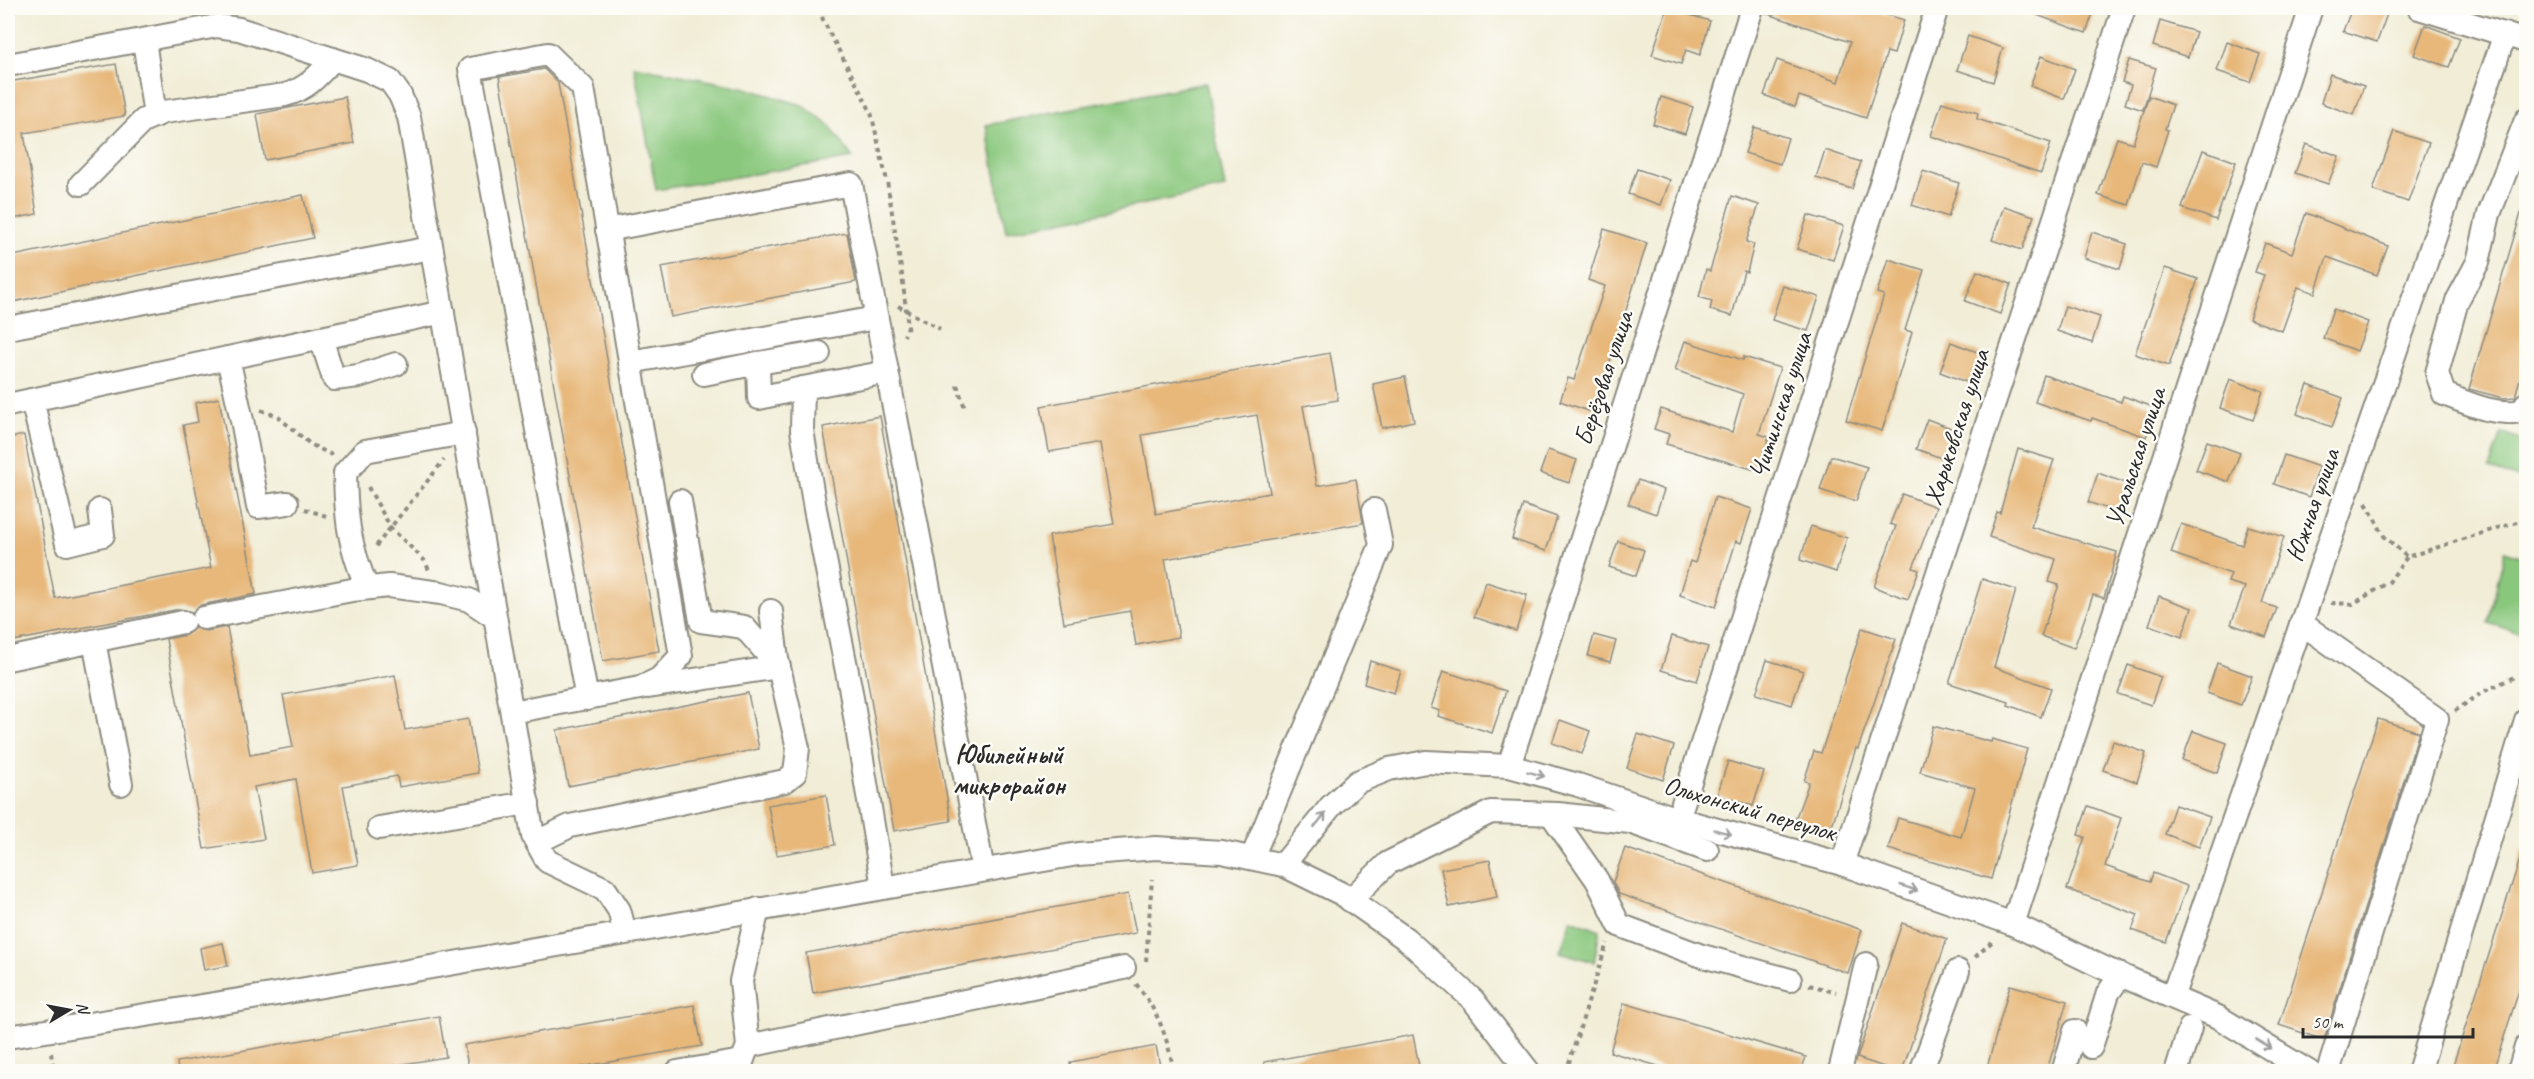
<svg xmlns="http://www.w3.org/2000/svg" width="2534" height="1079" viewBox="0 0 2534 1079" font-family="Caveat,sans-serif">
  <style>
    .green { fill: #89c77d; stroke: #5a7954; stroke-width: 1.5 }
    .building { fill: #e7b87a; fill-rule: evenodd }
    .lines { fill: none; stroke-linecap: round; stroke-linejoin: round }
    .minor-casing { stroke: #8e8c81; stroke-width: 26 }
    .path { stroke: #8e8c81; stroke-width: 4; stroke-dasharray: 4.5 4.5; stroke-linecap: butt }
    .minor { stroke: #fff; stroke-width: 22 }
    .oneway { stroke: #a0a0a0 }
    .labels { text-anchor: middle; stroke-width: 5; stroke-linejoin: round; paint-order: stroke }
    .street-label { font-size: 26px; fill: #2b2b2b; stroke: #fdfcf7 }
    .neighbourhood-label { font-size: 27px; font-weight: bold; fill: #2b2b2b; stroke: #fdfcf7 }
  </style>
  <rect width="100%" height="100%" fill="#fdfcf7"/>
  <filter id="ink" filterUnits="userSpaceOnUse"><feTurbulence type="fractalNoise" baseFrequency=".0167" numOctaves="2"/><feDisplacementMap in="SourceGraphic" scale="12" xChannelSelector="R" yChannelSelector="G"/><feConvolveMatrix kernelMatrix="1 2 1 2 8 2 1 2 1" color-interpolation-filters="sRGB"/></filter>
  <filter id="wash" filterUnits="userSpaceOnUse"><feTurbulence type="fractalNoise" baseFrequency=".008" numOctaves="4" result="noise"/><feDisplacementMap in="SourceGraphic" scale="24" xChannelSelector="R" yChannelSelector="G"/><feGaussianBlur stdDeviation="1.35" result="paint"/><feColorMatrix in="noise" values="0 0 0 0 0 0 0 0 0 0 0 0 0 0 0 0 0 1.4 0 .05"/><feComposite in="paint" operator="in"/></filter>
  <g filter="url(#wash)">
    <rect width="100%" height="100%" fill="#f1edd7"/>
    <!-- green -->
    <g class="green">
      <polygon points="634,66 742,87 802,105 830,126 853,158 656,190"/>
      <polygon points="1206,83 1225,188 1006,232 986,125"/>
      <polygon points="2501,433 2526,442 2526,480 2489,469"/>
      <polygon points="2505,551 2526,558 2526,617 2522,634 2488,623"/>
      <polygon points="1571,919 1600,930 1594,962 1560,952"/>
    </g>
    <g id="blocks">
      <!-- building -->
      <g class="building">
        <polygon points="1667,8 1710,21 1700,55 1686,50 1681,64 1652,55"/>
        <polygon points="1765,8 1865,8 1904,20 1894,54 1887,52 1866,118 1799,96 1795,107 1764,95 1777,60 1838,82 1850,42 1765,13"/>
        <polygon points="2024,8 2095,8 2086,33 2023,10"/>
        <polygon points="2352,8 2369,8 2387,14 2377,42 2343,31"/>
        <polygon points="2160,21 2196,32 2188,57 2153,46"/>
        <polygon points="2425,25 2460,38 2449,67 2414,55"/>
        <polygon points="1968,36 2003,48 1993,82 1957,70"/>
        <polygon points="2227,42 2260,54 2250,82 2217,71"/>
        <polygon points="2041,56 2075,69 2064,99 2030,86"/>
        <polygon points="2129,60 2156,68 2143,110 2125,104 2131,85 2122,82"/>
        <polygon points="116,64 125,116 24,133 37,214 8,220 8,82"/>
        <polygon points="544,69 558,83 659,651 603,661 499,77"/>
        <polygon points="2330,74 2364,86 2354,115 2321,103"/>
        <polygon points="2149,96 2173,105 2165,129 2168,130 2156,167 2142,162 2129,205 2098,195 2117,138 2133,143"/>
        <polygon points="345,97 354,143 265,160 257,114"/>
        <polygon points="1661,97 1693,107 1685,134 1653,124"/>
        <polygon points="1942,102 1978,113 1977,119 2051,143 2041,173 1931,136"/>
        <polygon points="1754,127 1788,138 1780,164 1745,153"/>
        <polygon points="2394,131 2429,143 2408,202 2373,190"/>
        <polygon points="2306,144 2339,156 2328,184 2295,173"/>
        <polygon points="1825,150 1861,162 1852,189 1816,178"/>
        <polygon points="2203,150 2236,162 2216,220 2182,208"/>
        <polygon points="1637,169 1670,180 1661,205 1628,194"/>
        <polygon points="1923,171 1959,183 1948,217 1912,205"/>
        <polygon points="303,195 313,238 8,303 8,257"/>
        <polygon points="1732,196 1759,205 1746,242 1754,244 1747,272 1744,271 1732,316 1710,310 1712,301 1699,297 1706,269 1710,271"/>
        <polygon points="2004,206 2034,216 2022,250 1992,240"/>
        <polygon points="2522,210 2526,210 2526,357 2515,397 2503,398 2469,389"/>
        <polygon points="2306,213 2388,246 2377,275 2327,257 2315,293 2298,287 2282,331 2249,319 2264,275 2255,272 2265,243 2292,253"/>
        <polygon points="1808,215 1844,226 1833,260 1797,249"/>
        <polygon points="1604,229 1647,243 1601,390 1605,391 1597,414 1560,401 1568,378 1574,380 1605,286 1588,280"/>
        <polygon points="2092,232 2127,244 2120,269 2084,258"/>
        <polygon points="847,233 856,282 671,317 661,267"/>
        <polygon points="1888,259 1924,270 1905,330 1912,332 1882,431 1846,420 1884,295 1877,293"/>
        <polygon points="2165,268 2198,279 2169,366 2135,354"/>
        <polygon points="1977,271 2011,284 2000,314 1965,301"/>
        <polygon points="1783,286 1819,297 1808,331 1772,320"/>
        <polygon points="2065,306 2100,317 2092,343 2057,331"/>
        <polygon points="2333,309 2368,322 2357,351 2323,338"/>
        <polygon points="1685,341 1743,360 1744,357 1780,368 1759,434 1769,437 1759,471 1666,444 1669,434 1654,429 1661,409 1732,432 1743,394 1675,370"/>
        <polygon points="1951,342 1985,355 1974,385 1940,372"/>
        <path d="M1330,353L1338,400L1303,406L1317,486L1356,479L1363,523L1165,559L1179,637L1136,645L1130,611L1064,623L1049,536L1114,524L1100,443L1049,452L1041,406ZM1257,415L1270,493L1156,514L1142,435Z"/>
        <polygon points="2044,375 2121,402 2123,396 2156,408 2146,437 2092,418 2091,421 2035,402"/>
        <polygon points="1405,377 1414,421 1382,428 1373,384"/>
        <polygon points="2230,379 2263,391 2253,420 2220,408"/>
        <polygon points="2308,385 2343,398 2332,427 2297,414"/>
        <polygon points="219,398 256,594 201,605 192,612 180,609 8,642 8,438 24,435 55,598 211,568 183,425 198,422 195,403"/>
        <polygon points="880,416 951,821 894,831 823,427"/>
        <polygon points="1927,419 1961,432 1950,461 1916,449"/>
        <polygon points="2207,441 2240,453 2229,482 2196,470"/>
        <polygon points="2018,449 2054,460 2031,527 2117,552 2104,598 2093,595 2074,648 2041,636 2059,585 2049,582 2056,559 1989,537 1997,512 2000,513"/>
        <polygon points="1548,450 1577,460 1569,483 1540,473"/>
        <polygon points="2284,455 2319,467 2309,497 2274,484"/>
        <polygon points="1831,456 1867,467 1856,501 1820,490"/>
        <polygon points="2098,473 2131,485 2121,514 2088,502"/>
        <polygon points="1638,480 1664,490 1656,514 1628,504"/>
        <polygon points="1902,494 1936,507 1913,568 1919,570 1908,599 1874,587 1896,526 1890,524"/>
        <polygon points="1715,497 1752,509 1741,543 1736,541 1716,607 1680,595 1690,561 1695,563"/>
        <polygon points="1523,505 1557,517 1546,551 1512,539"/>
        <polygon points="2181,524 2242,545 2248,526 2284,537 2262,603 2277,608 2266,637 2231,624 2245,587 2228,582 2231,574 2171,553"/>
        <polygon points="1811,526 1847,538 1836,572 1800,560"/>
        <polygon points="1618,541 1644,550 1636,576 1609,567"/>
        <polygon points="1982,579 2016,590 1994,667 2051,688 2041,717 2008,705 2009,702 1949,683"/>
        <polygon points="1486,582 1527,595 1516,631 1474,617"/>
        <polygon points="2159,596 2192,608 2182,637 2149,625"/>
        <polygon points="227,627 250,755 293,747 283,695 395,675 405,730 468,719 478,773 399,787 397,776 343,786 358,865 312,873 296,779 254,787 264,839 204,849 166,639 186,635 195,628 206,631"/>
        <polygon points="1862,628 1896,639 1858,749 1856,748 1830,832 1795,820 1809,782 1804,781 1814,751 1821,753"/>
        <polygon points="1594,635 1616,641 1610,662 1588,656"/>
        <polygon points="1672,636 1708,647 1697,681 1661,670"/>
        <polygon points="1767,660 1803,671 1792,705 1756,694"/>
        <polygon points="1370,661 1401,671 1394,693 1364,684"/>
        <polygon points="2217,663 2252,676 2241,705 2207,693"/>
        <polygon points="2128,665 2161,677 2151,705 2118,694"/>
        <polygon points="1443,671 1506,691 1492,733 1438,716 1440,711 1431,708"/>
        <polygon points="748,693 759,749 568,786 557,730"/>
        <polygon points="2378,719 2419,732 2324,1040 2279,1025"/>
        <polygon points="1560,720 1590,731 1582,754 1552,743"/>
        <polygon points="1933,726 1991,742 1992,739 2027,749 1991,879 1888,849 1898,818 1961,837 1975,788 1920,772"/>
        <polygon points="2193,731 2227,743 2217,773 2182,760"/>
        <polygon points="1638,734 1674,746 1663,780 1627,768"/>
        <polygon points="2113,741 2146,753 2137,782 2103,770"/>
        <polygon points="1728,761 1764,772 1753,806 1717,795"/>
        <polygon points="826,795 835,845 777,855 768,805"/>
        <polygon points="2175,805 2210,817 2199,847 2165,834"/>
        <polygon points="2088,806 2121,818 2105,866 2150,882 2153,873 2187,886 2166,942 2132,930 2138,915 2067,889 2085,837 2078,835"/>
        <polygon points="1625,848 1862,930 1848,973 1619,894 1613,882"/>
        <polygon points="2523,850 2526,850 2526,969 2493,1071 2451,1071"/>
        <polygon points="1490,860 1497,897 1449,907 1441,869"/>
        <polygon points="1128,894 1136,933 813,993 806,953"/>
        <polygon points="1902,923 1947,939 1902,1071 1896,1071 1857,1058"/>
        <polygon points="223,943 228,966 204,970 200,948"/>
        <polygon points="2010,985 2067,1001 2047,1071 1986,1071"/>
        <polygon points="1624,1003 1806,1057 1801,1071 1675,1071 1610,1052"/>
        <polygon points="694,1005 702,1046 558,1071 469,1071 464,1045"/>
        <polygon points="439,1016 446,1057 361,1071 178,1071 177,1062"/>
        <polygon points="1413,1035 1420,1071 1265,1071 1264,1062"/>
        <polygon points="1156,1046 1161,1071 1071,1071 1070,1062"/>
      </g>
    </g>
  </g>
  <g filter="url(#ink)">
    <use href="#blocks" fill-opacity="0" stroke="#8e8c81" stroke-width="1.5"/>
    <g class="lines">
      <!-- minor casing -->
      <g class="minor-casing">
        <g id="minor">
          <polyline points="2419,8 2526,41"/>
          <polyline points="144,40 155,116"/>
          <polyline points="8,65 217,26 239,29 367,70 390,81 400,95 409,117 533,836 547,861 605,889 619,910 625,932"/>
          <path d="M2526,120L2489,214L2478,262L2457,301L2437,373L2444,394C2470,404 2495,416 2522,411L2526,404"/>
          <path d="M81,184L144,120L164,112L285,95C307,89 318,76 333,59"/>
          <polyline points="607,230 851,184 983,870"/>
          <polyline points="8,328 431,248"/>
          <polyline points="321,338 334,379 359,376 396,364"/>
          <polyline points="228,358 243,425 258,507 287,503"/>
          <polyline points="630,362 876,318"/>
          <polyline points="704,374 758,363"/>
          <polyline points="803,388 759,398 758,363 819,353"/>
          <polyline points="32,400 67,544 103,535 100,510"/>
          <polyline points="8,405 443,312"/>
          <polyline points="680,501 701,621 744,627 778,666"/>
          <path d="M367,588C349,544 346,521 345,473L365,451L464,433"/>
          <polyline points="204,618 352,590 389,586 441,593 469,600 493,616"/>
          <polyline points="2301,623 2437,719 2328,1072"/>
          <polyline points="94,641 121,784"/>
          <polyline points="8,659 183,622"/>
          <polyline points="648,687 779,667"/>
          <polyline points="512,712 640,688 659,679 681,656 583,88 548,54 470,69 587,699"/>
          <polyline points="1509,766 1752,8"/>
          <polyline points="1551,814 1597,880 1619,925 1699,955 1790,980"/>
          <polyline points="1678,819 1937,8"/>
          <polyline points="379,828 528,803"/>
          <polyline points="537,842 570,826 785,781 795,773 798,748 777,659 771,611"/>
          <polyline points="1252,858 1381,545 1374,510"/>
          <polyline points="1842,864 2124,8"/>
          <polyline points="1283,865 1331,806 1357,782 1389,769 1426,762 1509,766 1578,785 1678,819 1842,864 2013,924 2104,968 2218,1017 2309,1072"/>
          <polyline points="883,887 851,692 815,509 802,430 803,388 887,372"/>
          <polyline points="1350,900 1388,863 1491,812 1558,814 1630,822 1707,850"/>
          <polyline points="2013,924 2311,8"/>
          <polyline points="2173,995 2505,34"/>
          <polyline points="8,1037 271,995 1078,854 1156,848 1222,852 1283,865 1342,894 1406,939 1473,1000 1529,1072"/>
          <polyline points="748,1046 1124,968"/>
          <polyline points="2091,1047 2108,993 2121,975"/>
          <polyline points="677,1072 742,1061"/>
          <polyline points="738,1072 748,1046 741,981 758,909"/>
          <polyline points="1843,1072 1840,1071 1866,964"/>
          <polyline points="1921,1072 1958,971"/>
          <polyline points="2063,1072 2075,1031"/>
          <polyline points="2176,1072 2190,1028"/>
          <polyline points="2419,1072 2526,720"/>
          <polyline points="2519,1072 2526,1047"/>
        </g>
      </g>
      <!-- path -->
      <g class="path">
        <polyline points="820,8 823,20 871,112 887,181 902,275 908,327 904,336"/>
        <polyline points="898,306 940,329"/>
        <polyline points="957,385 965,408"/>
        <polyline points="261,410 277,416 310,444 332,455"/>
        <polyline points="368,487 391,528 424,560 429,570"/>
        <polyline points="2366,503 2384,536 2407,557 2526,519"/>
        <polyline points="305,509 326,516"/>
        <polyline points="376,546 444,460"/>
        <polyline points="2331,603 2353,604 2389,582 2407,557"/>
        <polyline points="2455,711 2483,692 2514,677"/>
        <polyline points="1975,957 1994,940"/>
        <polyline points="1146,961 1152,879"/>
        <path d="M1136,984C1159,1013 1167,1036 1174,1072"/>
        <polyline points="1809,985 1836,992"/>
        <polyline points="51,1053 54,1072"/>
        <polyline points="1566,1072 1607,943"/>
      </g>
      <!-- minor -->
      <use href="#minor" class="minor"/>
    </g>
    <!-- one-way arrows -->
    <defs><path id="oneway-shaft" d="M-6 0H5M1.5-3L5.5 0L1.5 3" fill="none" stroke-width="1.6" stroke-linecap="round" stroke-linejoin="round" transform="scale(1.5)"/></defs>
    <g class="oneway">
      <use href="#oneway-shaft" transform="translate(1536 774) rotate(15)"/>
      <use href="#oneway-shaft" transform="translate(1320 820) rotate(-51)"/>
      <use href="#oneway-shaft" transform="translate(1723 832) rotate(15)"/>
      <use href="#oneway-shaft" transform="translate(1909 888) rotate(19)"/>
      <use href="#oneway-shaft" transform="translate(2264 1044) rotate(31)"/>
    </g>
  </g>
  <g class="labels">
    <!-- street labels -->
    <g class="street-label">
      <text transform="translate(1603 378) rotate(-72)" y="9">Берёзовая улица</text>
      <text transform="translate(1780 405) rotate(-72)" y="9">Читинская улица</text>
      <text transform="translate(1956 427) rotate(-72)" y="9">Харьковская улица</text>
      <text transform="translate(2135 457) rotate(-72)" y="9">Уральская улица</text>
      <text transform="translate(2312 505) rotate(-71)" y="9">Южная улица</text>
      <text transform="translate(1750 808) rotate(16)" y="9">Ольхонский переулок</text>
    </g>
    <!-- neighbourhood labels -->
    <g class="neighbourhood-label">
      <text x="1009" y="763">Юбилейный<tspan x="1009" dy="31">микрорайон</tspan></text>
    </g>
  </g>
  <!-- margin -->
  <rect width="2534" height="1079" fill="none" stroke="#fdfcf7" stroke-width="30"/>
  <!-- north arrow -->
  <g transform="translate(69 1010) rotate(80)" stroke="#fdfcf7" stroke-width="4.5" paint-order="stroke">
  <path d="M0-4.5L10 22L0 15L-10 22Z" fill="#2b2b2b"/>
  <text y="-9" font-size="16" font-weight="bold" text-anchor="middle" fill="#2b2b2b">N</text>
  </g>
  <!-- scale -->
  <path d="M2303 1028v9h170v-9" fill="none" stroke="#2b2b2b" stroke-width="3"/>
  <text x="2312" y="1028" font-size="18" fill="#2b2b2b" stroke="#fdfcf7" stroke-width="4.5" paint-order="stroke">50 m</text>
</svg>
